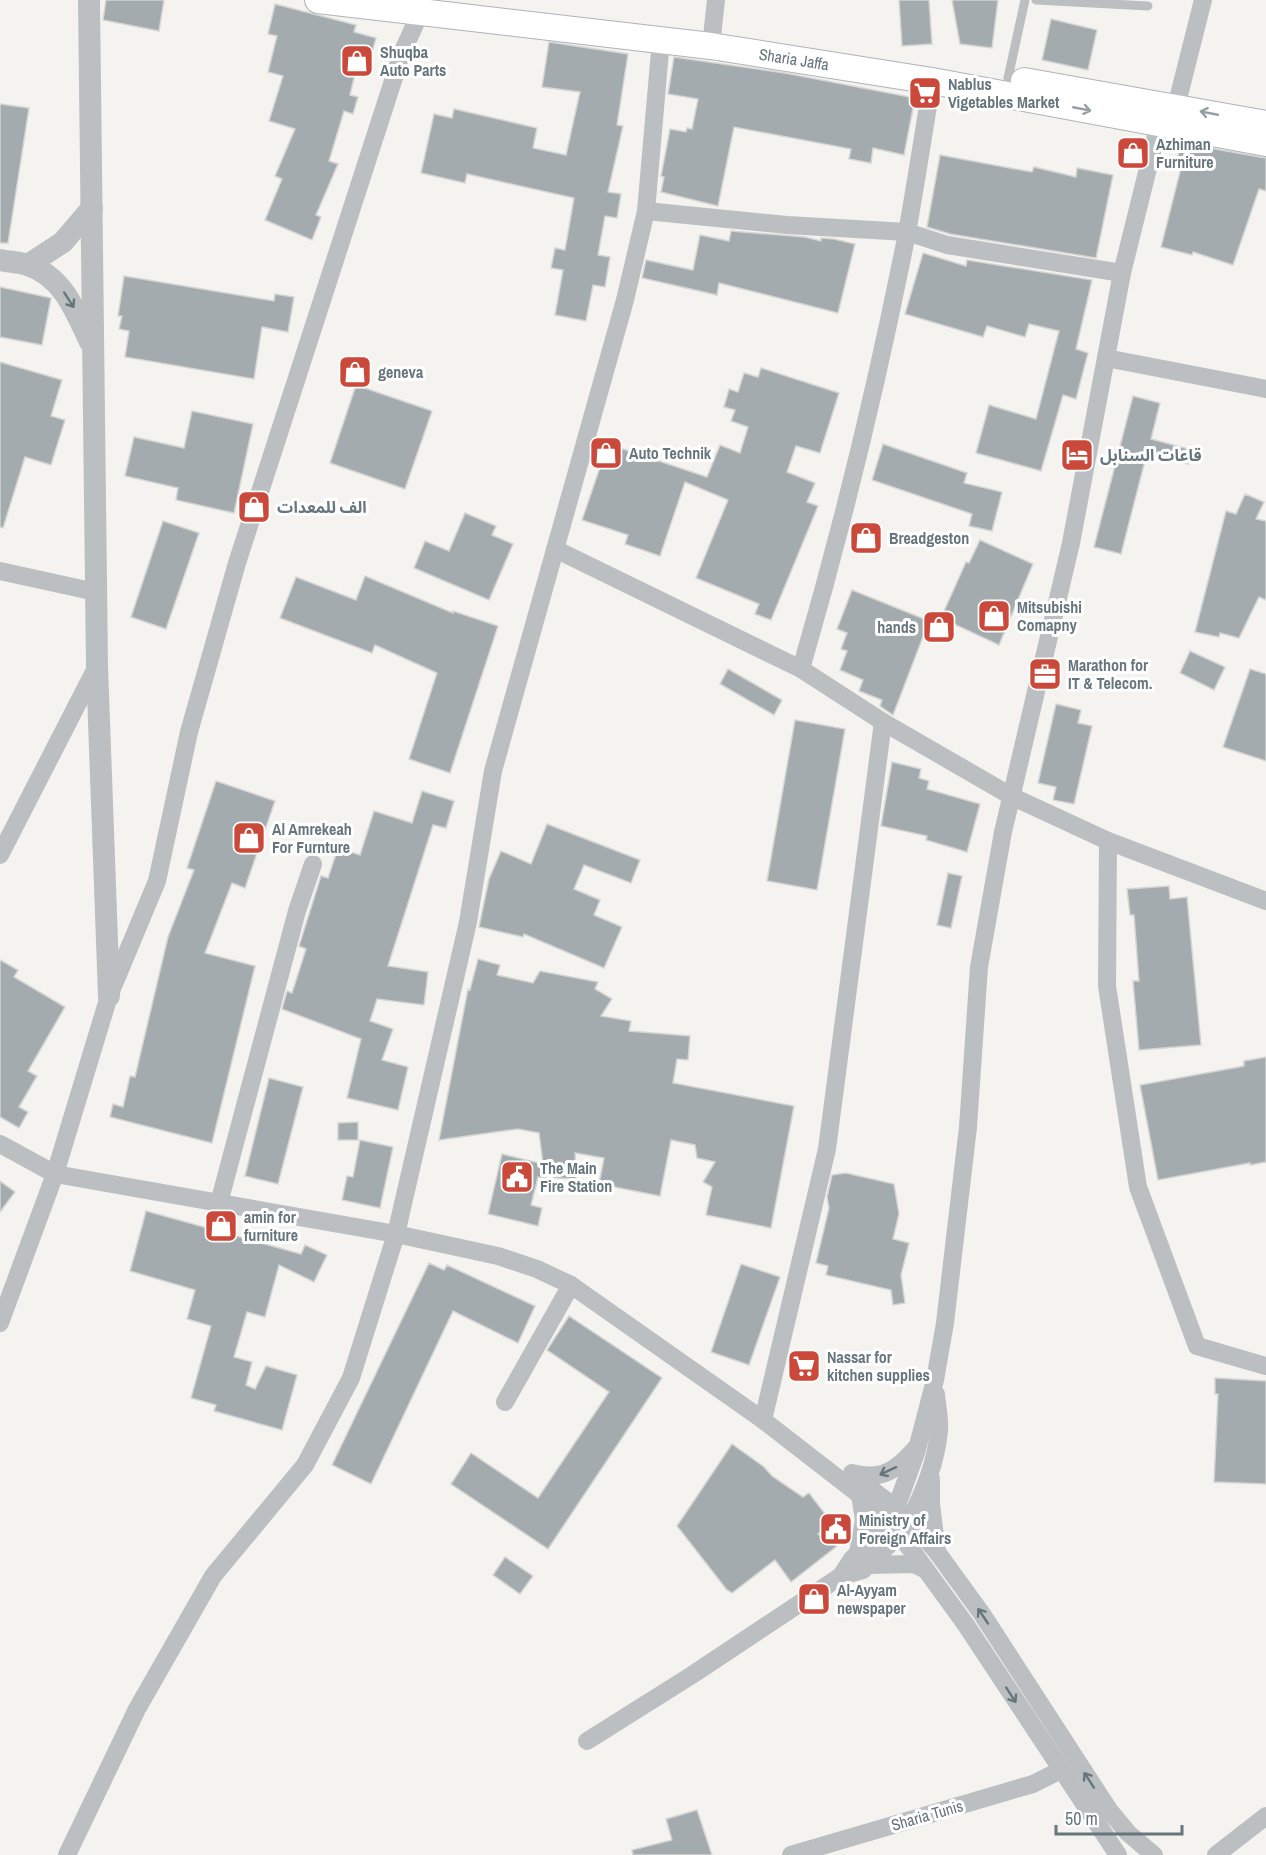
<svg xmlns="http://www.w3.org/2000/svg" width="1266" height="1855" viewBox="0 0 1266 1855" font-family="'Archivo Narrow','Noto Sans Arabic',sans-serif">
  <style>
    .building { fill: #a3abae; stroke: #d5d5d3; stroke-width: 1.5 }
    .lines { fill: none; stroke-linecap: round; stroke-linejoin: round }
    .secondary-casing { stroke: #aeb3b6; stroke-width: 28 }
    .service { stroke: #bbbfc1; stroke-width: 9 }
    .minor { stroke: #bbbfc1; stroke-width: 18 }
    .tertiary { stroke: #bbbfc1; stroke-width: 22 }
    .secondary { stroke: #fff; stroke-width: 26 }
    .oneway { stroke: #959fa4 }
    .oneway2 { stroke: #67767d }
    .labels { text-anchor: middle; stroke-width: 6; stroke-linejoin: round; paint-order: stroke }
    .poi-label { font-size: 16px; font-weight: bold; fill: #67767d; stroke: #fff; text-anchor: start }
    .street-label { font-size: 16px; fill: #67767d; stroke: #fff }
  </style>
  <rect width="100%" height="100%" fill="#f4f3f0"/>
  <!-- building -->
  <g class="building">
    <polygon points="106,0 164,0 159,31 103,20"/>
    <polygon points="899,0 929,0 932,44 902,46"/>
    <polygon points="952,0 998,0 992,48 960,44"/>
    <polygon points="275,4 356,25 354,32 376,38 370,59 359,57 350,95 358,97 353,114 344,111 329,161 338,164 316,215 321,217 312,240 265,220 282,179 275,176 295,129 269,121 283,76 268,72 277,36 268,34"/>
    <polygon points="1051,19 1097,30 1088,70 1042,60"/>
    <polygon points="549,42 628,54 617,125 623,126 608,192 621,194 617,218 605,216 598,255 610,257 605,287 593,285 586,321 555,315 563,270 551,268 555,248 565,250 574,198 467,174 465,183 421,173 434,114 452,118 454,109 537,128 533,148 566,155 580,92 542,87"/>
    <polygon points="674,57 785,73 915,98 904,155 873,148 871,163 849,159 851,149 734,127 718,206 661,192 664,177 661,176 670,129 686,132 687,128 692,129 698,99 668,94"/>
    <polygon points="0,104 29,108 8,243 0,243"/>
    <polygon points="1187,144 1266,158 1266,191 1259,189 1233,265 1193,252 1192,255 1161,247 1181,168 1175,166 1180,149"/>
    <polygon points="940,155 1032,172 1034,167 1076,177 1077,168 1113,175 1096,258 950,234 927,227"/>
    <polygon points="731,231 805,237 821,241 821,238 834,239 855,244 838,313 719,283 717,295 642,278 646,260 693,270 700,235 729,241"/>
    <polygon points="923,253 966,266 967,260 1092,280 1076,349 1088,353 1076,399 1063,395 1041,471 976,453 989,405 1036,419 1059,331 1029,324 1025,337 987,326 983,337 905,314"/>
    <polygon points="124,276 274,301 275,294 294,297 288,332 262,327 254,379 125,357 129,331 119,329 122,316 118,316"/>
    <polygon points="0,287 51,298 42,345 0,337"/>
    <polygon points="0,362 62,380 51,416 65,420 51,465 25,457 3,528 0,527"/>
    <polygon points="761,368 839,393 820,453 796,446 787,472 815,483 807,502 818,506 771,620 755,614 759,604 696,578 728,500 685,482 660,556 625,544 628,535 582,520 608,444 707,477 720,445 740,453 748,427 731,421 735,410 724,407 729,389 738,392 744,373 758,377"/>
    <polygon points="356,385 432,411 405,489 330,463"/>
    <polygon points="1133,396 1160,403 1151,439 1192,450 1188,464 1147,453 1121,554 1094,547"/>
    <polygon points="192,411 253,424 234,513 176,500 178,488 125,476 134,437 184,448"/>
    <polygon points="883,444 967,473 964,483 1002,492 992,531 969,526 972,514 872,480"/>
    <polygon points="1245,494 1264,502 1256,519 1266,521 1266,600 1259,597 1239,638 1220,633 1219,637 1195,632 1226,511 1236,514"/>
    <polygon points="465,513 496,526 492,535 513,544 489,600 414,568 425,541 449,551"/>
    <polygon points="163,521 199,533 166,629 131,617"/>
    <polygon points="980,540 1033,564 999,645 941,618 966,562 969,563"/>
    <polygon points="365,576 453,613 453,611 498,626 450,773 409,759 437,673 375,645 372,653 280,618 296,577 356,600"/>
    <polygon points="852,590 929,621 893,715 880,706 882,700 859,691 863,680 840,670 847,651 841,649 847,633 837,629"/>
    <polygon points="1190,651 1225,667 1214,690 1180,673"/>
    <polygon points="728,669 782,700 774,715 720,684"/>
    <polygon points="1250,669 1266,674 1266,761 1223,747"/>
    <polygon points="1056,704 1081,710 1078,723 1092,726 1074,804 1053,800 1056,787 1038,783"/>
    <polygon points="795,720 845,729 817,890 767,881"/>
    <polygon points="892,762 921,769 919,778 929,781 927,789 980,804 967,852 926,840 927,836 881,826"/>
    <polygon points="216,781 275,801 245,888 232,883 205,953 255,966 212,1143 110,1117 113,1104 123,1107 130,1076 135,1077 168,937 194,870 187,868"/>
    <polygon points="422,791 454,801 446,828 433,825 388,966 428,972 424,1005 377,999 370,1021 393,1029 382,1060 408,1067 398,1110 347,1098 361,1039 282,1009 287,991 292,993 306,949 299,946 321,876 328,878 338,848 360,855 374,811 412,823"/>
    <polygon points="547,824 640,860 631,883 584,865 574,889 600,900 594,915 622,927 604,968 524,934 523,937 479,927 489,879 501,851 531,864"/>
    <polygon points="948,873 962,876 951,928 937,925"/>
    <polygon points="1169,886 1170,899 1187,897 1201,1045 1139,1050 1133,981 1139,981 1134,915 1130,915 1127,889"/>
    <polygon points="478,959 500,965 497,975 533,983 540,971 598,982 595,989 612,999 601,1016 631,1021 629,1031 690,1036 688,1060 677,1059 673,1083 794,1106 771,1228 706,1215 712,1187 703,1182 715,1162 697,1158 695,1145 671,1140 660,1196 599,1184 604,1158 575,1153 576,1179 538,1177 531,1205 542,1208 538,1226 488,1214 502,1154 543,1164 539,1133 518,1129 439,1140 468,989 470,990"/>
    <polygon points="0,960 18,970 14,977 65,1007 28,1071 37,1076 19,1107 28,1112 19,1128 0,1117"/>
    <polygon points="1266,1057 1266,1162 1250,1165 1250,1163 1158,1180 1140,1085 1244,1066 1244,1061"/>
    <polygon points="269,1078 303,1087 278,1184 245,1176"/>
    <polygon points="358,1122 358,1140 338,1140 338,1123"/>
    <polygon points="360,1140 393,1147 380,1208 342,1200 347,1176 353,1177"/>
    <polygon points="846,1173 894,1184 899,1214 893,1239 909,1243 901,1275 905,1303 893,1305 891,1290 826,1275 828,1266 816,1263 829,1208 827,1197 832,1175"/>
    <polygon points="0,1181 15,1192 0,1212"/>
    <polygon points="146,1211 301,1254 305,1245 327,1255 314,1282 279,1265 265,1317 247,1312 234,1357 252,1362 246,1385 255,1389 266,1366 297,1375 282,1430 214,1411 216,1405 191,1398 211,1326 187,1319 195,1290 130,1271"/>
    <polygon points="429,1263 444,1270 447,1265 535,1306 518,1343 453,1311 371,1484 332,1465"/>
    <polygon points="741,1264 780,1277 749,1365 711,1352"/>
    <polygon points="569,1316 662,1378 548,1549 451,1484 471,1453 538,1498 609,1392 547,1350"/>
    <polygon points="1215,1378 1266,1381 1266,1484 1214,1482 1218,1394 1215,1394"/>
    <polygon points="732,1444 764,1467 772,1476 803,1497 809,1493 832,1523 818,1534 837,1546 791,1582 775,1560 732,1593 727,1590 677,1526"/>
    <polygon points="505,1557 533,1576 520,1594 493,1575"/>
    <polygon points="697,1810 712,1855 633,1855 632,1850 672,1840 666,1819"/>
  </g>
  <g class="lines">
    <!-- secondary casing -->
    <g class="secondary-casing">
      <g id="secondary">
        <polyline points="318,0 711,46 932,81 1266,143"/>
        <polyline points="1024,81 1266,124"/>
      </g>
    </g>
    <!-- service -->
    <g class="service">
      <polyline points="1036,0 1148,6"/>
      <polyline points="1008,78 1025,0"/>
    </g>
    <!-- minor -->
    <g class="minor">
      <polyline points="711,46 716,0"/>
      <polyline points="646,211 787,225 907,232 947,245 1122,273 1159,124 1176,107 1203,0"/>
      <polyline points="1106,358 1266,389"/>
      <polyline points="555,549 801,669 883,722 1011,796 1108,841 1266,901"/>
      <polyline points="0,571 96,592"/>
      <path d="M801,669C843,525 878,380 907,233C916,182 924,131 932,81"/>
      <polyline points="1108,841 1107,986 1138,1187 1197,1346 1266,1366"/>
      <polyline points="0,855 97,666"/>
      <polyline points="0,1144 55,1174 396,1234 498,1256 537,1269 571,1285 763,1420 879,1510 913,1552 966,1625 1118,1855"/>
      <polyline points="219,1203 297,911 313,864"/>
      <polyline points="0,1323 55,1174 109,996 157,881 189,732 237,563 402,53 421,11"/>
      <polyline points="505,1402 571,1285"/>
      <polyline points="763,1420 827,1149 883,722"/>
      <path d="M852,1473C882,1481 897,1470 916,1448"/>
      <polyline points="931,1479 931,1504 937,1552"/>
      <polyline points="859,1480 896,1508 913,1524 937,1552 982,1614 1109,1810 1128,1833 1154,1855"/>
      <polyline points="858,1553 864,1520 860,1495"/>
      <polyline points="868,1565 914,1564 926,1570"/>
      <polyline points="841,1576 852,1559 872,1540 896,1508 916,1453 935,1380 945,1323 968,1127 979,967 1003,832 1071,543 1122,273"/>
      <path d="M587,1741L692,1675L841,1576L863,1570L868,1565C882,1551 899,1537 909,1520C924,1494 936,1461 939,1431C940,1419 937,1406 936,1394"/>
      <polyline points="67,1855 137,1709 213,1576 305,1465 351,1378 396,1234 468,922 493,771 625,300 646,211 661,40"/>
      <polyline points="791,1855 1033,1784 1061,1770"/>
      <polyline points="1216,1855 1266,1816"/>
    </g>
    <!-- tertiary -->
    <g class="tertiary">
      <polyline points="89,0 97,666 109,996"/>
      <path d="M0,260C9,262 19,262 28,265C63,277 75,310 90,342"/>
      <polyline points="28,265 63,242 92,208"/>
    </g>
    <!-- secondary -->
    <use href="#secondary" class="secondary"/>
  </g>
  <!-- one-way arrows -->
  <defs><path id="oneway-shaft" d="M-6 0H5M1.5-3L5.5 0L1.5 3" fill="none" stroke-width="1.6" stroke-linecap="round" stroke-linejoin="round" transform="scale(1.5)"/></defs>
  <g class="oneway">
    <use href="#oneway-shaft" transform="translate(1082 109) rotate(11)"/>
    <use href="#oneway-shaft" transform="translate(1209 113) rotate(-169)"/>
  </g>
  <g class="oneway2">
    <use href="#oneway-shaft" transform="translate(69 300) rotate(57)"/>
    <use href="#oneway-shaft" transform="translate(888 1471) rotate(155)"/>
    <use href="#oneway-shaft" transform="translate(983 1616) rotate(-124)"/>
    <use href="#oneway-shaft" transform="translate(1011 1695) rotate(57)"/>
    <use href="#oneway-shaft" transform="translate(1089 1780) rotate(-123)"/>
  </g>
  <!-- icons -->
  <defs>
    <g id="shop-square" transform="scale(1.725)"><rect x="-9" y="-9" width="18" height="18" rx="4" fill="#cb493a" stroke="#fff"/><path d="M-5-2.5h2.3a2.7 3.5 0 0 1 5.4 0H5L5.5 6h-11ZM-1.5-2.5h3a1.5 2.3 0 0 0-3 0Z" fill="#fff"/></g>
    <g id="supermarket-square" transform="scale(1.725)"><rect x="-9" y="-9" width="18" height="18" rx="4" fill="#cb493a" stroke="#fff"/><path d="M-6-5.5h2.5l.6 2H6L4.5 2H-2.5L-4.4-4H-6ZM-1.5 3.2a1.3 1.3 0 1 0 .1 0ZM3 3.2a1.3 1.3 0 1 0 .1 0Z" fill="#fff"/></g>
    <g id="hotel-square" transform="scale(1.725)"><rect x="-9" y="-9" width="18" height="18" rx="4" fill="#cb493a" stroke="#fff"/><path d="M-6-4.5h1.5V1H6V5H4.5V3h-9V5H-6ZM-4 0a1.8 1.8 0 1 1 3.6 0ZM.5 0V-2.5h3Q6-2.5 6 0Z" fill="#fff"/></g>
    <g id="office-square" transform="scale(1.725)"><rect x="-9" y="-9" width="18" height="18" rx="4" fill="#cb493a" stroke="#fff"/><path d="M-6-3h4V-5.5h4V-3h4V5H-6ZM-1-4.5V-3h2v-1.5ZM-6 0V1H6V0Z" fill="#fff"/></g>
    <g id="civic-square" transform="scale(1.725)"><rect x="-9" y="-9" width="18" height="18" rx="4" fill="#cb493a" stroke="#fff"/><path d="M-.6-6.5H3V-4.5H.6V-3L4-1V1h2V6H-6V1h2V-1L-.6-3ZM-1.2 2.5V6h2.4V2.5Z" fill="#fff"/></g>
  </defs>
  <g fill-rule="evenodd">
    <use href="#shop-square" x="357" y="61"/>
    <use href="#supermarket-square" x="925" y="93"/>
    <use href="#shop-square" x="1133" y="153"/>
    <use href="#shop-square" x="355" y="372"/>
    <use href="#shop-square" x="606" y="453"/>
    <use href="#hotel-square" x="1077" y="455"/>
    <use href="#shop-square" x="254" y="507"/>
    <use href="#shop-square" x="866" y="538"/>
    <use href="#shop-square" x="994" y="616"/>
    <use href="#shop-square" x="939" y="627"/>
    <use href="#office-square" x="1045" y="674"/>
    <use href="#shop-square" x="249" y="838"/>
    <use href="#civic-square" x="517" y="1177"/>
    <use href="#shop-square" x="221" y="1226"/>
    <use href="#supermarket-square" x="804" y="1366"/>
    <use href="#civic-square" x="836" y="1529"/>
    <use href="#shop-square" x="814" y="1599"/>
  </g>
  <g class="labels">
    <!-- poi labels -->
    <g class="poi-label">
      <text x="380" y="58">Shuqba<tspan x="380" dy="18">Auto Parts</tspan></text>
      <text x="948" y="90">Nablus<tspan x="948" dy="18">Vigetables Market</tspan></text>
      <text x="1156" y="150">Azhiman<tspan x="1156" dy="18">Furniture</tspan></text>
      <text x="378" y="378">geneva</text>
      <text x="629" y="459">Auto Technik</text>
      <text x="1100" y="461">قاعات السنابل</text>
      <text x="277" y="513">الف للمعدات</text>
      <text x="889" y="544">Breadgeston</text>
      <text x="1017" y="613">Mitsubishi<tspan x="1017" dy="18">Comapny</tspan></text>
      <text x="916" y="633" text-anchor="end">hands</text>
      <text x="1068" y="671">Marathon for<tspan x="1068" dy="18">IT &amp; Telecom.</tspan></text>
      <text x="272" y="835">Al Amrekeah<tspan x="272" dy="18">For Furnture</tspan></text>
      <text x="540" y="1174">The Main<tspan x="540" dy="18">Fire Station</tspan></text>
      <text x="244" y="1223">amin for<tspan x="244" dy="18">furniture</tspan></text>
      <text x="827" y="1363">Nassar for<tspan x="827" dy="18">kitchen supplies</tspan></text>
      <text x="859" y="1526">Ministry of<tspan x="859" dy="18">Foreign Affairs</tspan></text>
      <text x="837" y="1596">Al-Ayyam<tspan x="837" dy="18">newspaper</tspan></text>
    </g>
    <!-- street labels -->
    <g class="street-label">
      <text transform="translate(794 59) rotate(9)" y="6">Sharia Jaffa</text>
      <text transform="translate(927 1815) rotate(-16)" y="6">Sharia Tunis</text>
    </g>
  </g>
  <!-- scale -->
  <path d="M1056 1825v9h126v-9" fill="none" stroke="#67767d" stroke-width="3"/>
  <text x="1065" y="1825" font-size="18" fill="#67767d" stroke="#ffffff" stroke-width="4.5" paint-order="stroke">50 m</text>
</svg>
